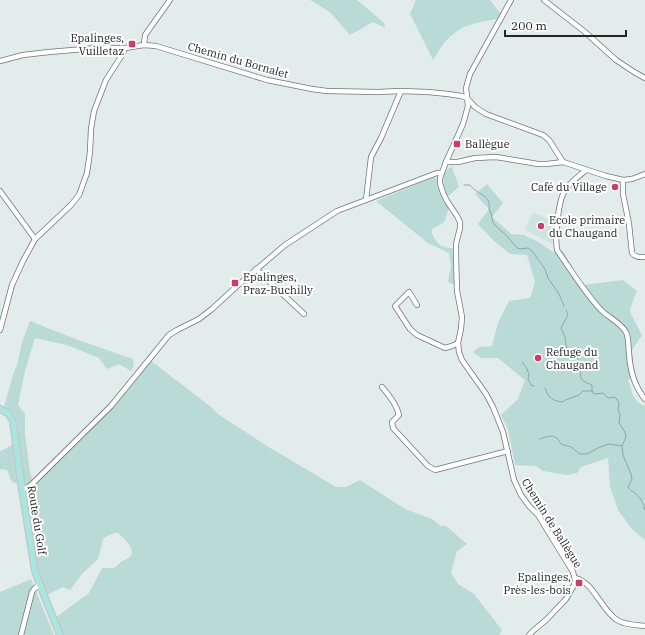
<svg xmlns="http://www.w3.org/2000/svg" width="645" height="635" viewBox="0 0 645 635" font-family="'IBM Plex Serif',serif">
  <style>
    .built { fill: #cfe3e0 }
    .green { fill: #badad6 }
    .lines { fill: none; stroke-linecap: round; stroke-linejoin: round }
    .stream { stroke: #86aba6; stroke-width: 1 }
    .minor-casing { stroke: #6e7775; stroke-width: 6 }
    .major-casing { stroke: #c5c6c6; stroke-width: 8 }
    .minor { stroke: #fff; stroke-width: 4.5 }
    .major { stroke: #a9e6e0; stroke-width: 5.5 }
    .poi-dot { fill: #cb3c66; stroke: #fff; stroke-width: 1.5 }
    .labels { text-anchor: middle; stroke-width: 4; stroke-linejoin: round; paint-order: stroke }
    .poi-label { font-size: 11px; fill: #212524; stroke: #fff; text-anchor: start }
    .street-label { font-size: 11px; fill: #212524; stroke: #fff }
  </style>
  <rect width="100%" height="100%" fill="#e2eceb"/>
  <!-- built -->
  <polygon class="built" points="533,212 556,223 552,244 525,230"/>
  <!-- green -->
  <g class="green">
    <polygon points="310,0 357,0 384,23 385,28 373,22 350,35 330,12"/>
    <path d="M416,0H490L501,14L498,19C479,22 462,24 448,39C442,44 438,53 433,60L410,14Z"/>
    <path d="M452,167L459,187L447,197C444,187 439,172 452,167Z"/>
    <path d="M434,177L437,179L438,188L449,207L445,220L442,224L433,228L431,232C437,243 439,248 453,248L455,285L448,282L451,266L449,253L428,243L376,201Z"/>
    <path d="M487,184L503,203L492,217L511,234L524,235L540,243L554,253L563,251L583,285L623,280L637,291L630,309L631,314L642,335L629,355L634,377L628,380C631,390 634,403 645,406V540L632,529L618,510L610,487L608,458L581,467L577,473L567,475L543,471L536,466L515,465L508,429L501,415L518,399L525,380L498,358H481L473,352L479,347L492,346L498,323L509,301L530,298L535,282L527,255L510,254L494,241L478,224L489,209L475,194Z"/>
    <path d="M30,321L78,340L133,359L134,365L131,371L119,364L107,369L99,358L67,345L35,338L25,371L18,405L25,414V433L30,472L33,482L26,486L12,482L7,470L0,469V451L7,448L18,440C18,431 20,419 12,412C10,410 6,409 4,407L13,375L17,365L22,342Z"/>
    <path d="M150,360L211,407L218,414L267,446L336,487H346L360,480L405,509L432,519L441,526H446L467,544L457,551L451,573L458,584L474,594L502,630L499,635H63L55,618L89,593L102,568H114C116,566 119,564 121,562C124,560 128,559 130,557C137,549 123,538 118,533H114L107,536L103,539L98,559L82,574L70,590L63,587L47,595L39,576L27,490Z"/>
    <polygon points="31,579 54,635 0,635 0,592"/>
  </g>
  <g class="lines">
    <!-- stream -->
    <g class="stream">
      <path d="M464,185H470C476,194 492,195 489,209L491,213L493,223L498,228L507,236L517,248L521,249L528,248L532,251L545,269L548,278L559,294L564,306"/>
      <path d="M566,310L568,315L561,328C562,331 564,334 565,337C566,342 565,346 568,350C570,353 573,353 576,356C578,358 578,361 581,364C581,378 577,379 592,385V391L594,394L603,393L608,398L614,397L616,398L619,403L618,409L620,415L619,423L625,432L626,436L625,439L622,446L623,455L631,474L632,479L628,487C630,491 633,491 636,494C642,499 643,504 645,510"/>
      <polyline points="522,362 526,367 529,374 528,379 531,385 534,386"/>
      <path d="M545,388C548,398 553,401 563,402L565,400L579,395L583,391H592"/>
      <path d="M540,439C550,435 556,434 561,444L571,447L580,454H587L600,447L609,444L622,446"/>
    </g>
    <!-- minor casing -->
    <g class="minor-casing">
      <g id="minor">
        <polyline points="511,0 470,74 466,88 468,106 463,124 446,162 440,178 440,183 443,193 447,201 457,216 460,222 460,228 456,244 456,255 457,291 462,317 461,329 458,343 459,352 462,360 486,394 493,407 503,432 514,480 521,495 529,506 538,515 557,546 573,572 575,580 574,585 566,599 546,620 534,630 529,635"/>
        <polyline points="544,0 585,32 616,60 634,72 645,78"/>
        <polyline points="144,45 145,35 170,0"/>
        <polyline points="0,61 23,55 49,52 97,48 125,48 144,45 156,46 267,80 312,89 327,91 377,92 401,91 428,92 448,94 461,96 467,98 475,107 486,114 543,135 549,140 563,162"/>
        <polyline points="446,162 458,162 475,158 496,157 538,164 547,164 563,162 606,176 623,180 632,179 645,174"/>
        <path d="M586,170C579,176 569,183 564,192C558,203 555,237 557,250C571,270 584,292 601,310C608,317 621,323 626,332C629,338 628,346 629,353C630,370 634,386 645,399"/>
        <path d="M623,180V194L629,224L632,253C636,258 640,257 645,257"/>
        <polyline points="0,191 35,239"/>
        <polyline points="366,200 371,157 381,138 401,91"/>
        <polyline points="256,269 304,314"/>
        <polyline points="417,305 409,292 395,306 410,329 417,335 445,348 452,346 458,343"/>
        <polyline points="0,330 12,285 23,261 35,239 71,205 79,195 87,173 90,152 91,129 94,111 106,80 122,55 125,48"/>
        <path d="M382,387C389,395 397,405 399,415L392,422L393,428L428,466L435,470L508,451"/>
        <polyline points="22,490 30,486 111,406 169,335 177,330 199,319 212,309 237,286 285,245 337,211 429,176 437,173 442,173"/>
        <path d="M575,578C594,582 601,610 617,620C625,625 636,625 645,626"/>
        <polyline points="21,635 32,592 35,588 40,585"/>
      </g>
    </g>
    <!-- major casing -->
    <g class="major-casing">
      <polyline id="major" points="0,409 9,414 13,421 22,490 35,571 40,585 60,635"/>
    </g>
    <!-- minor -->
    <use href="#minor" class="minor"/>
    <!-- major -->
    <use href="#major" class="major"/>
  </g>
  <!-- markers -->
  <g class="poi-dot">
    <rect x="128" y="40" width="8" height="8" rx="2"/>
    <rect x="453" y="140" width="8" height="8" rx="2"/>
    <circle cx="615" cy="187" r="4"/>
    <circle cx="541" cy="226" r="4"/>
    <rect x="231" y="279" width="8" height="8" rx="2"/>
    <circle cx="538" cy="358" r="4"/>
    <rect x="575" y="579" width="8" height="8" rx="2"/>
  </g>
  <g class="labels">
    <!-- poi labels -->
    <g class="poi-label">
      <text x="124" y="42" text-anchor="end">Epalinges,<tspan x="124" dy="13">Vuilletaz</tspan></text>
      <text x="465" y="148">Ballègue</text>
      <text x="607" y="191" text-anchor="end">Café du Village</text>
      <text x="549" y="224">Ecole primaire<tspan x="549" dy="13">du Chaugand</tspan></text>
      <text x="243" y="281">Epalinges,<tspan x="243" dy="13">Praz-Buchilly</tspan></text>
      <text x="546" y="356">Refuge du<tspan x="546" dy="13">Chaugand</tspan></text>
      <text x="571" y="581" text-anchor="end">Epalinges,<tspan x="571" dy="13">Près-les-bois</tspan></text>
    </g>
    <!-- street labels -->
    <g class="street-label">
      <text transform="translate(238 60) rotate(16)" y="4">Chemin du Bornalet</text>
      <text transform="translate(37 520) rotate(81)" y="4">Route du Golf</text>
      <text transform="translate(552 523) rotate(58)" y="4">Chemin de Ballègue</text>
    </g>
  </g>
  <!-- scale -->
  <path d="M505 30v6h121v-6" fill="none" stroke="#212524" stroke-width="2"/>
  <text x="511" y="30" font-size="12" fill="#212524" stroke="#ffffff" stroke-width="3" paint-order="stroke">200 m</text>
</svg>
